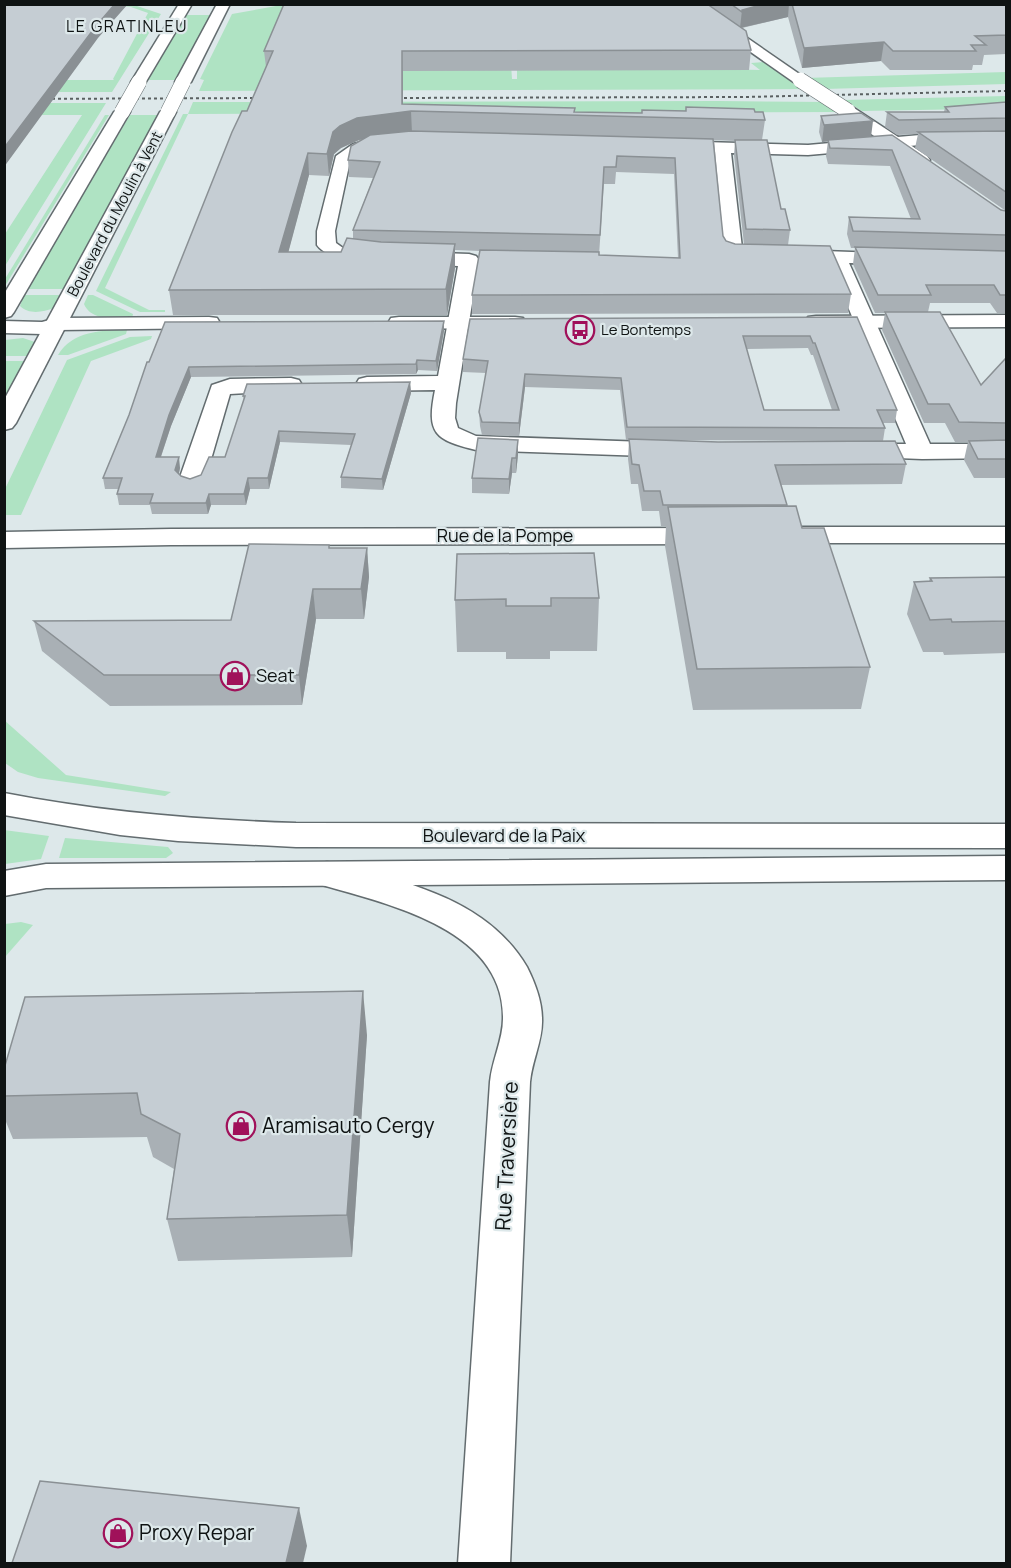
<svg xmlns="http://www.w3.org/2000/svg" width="1011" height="1568" viewBox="0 0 1011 1568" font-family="Manrope,sans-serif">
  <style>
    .green { fill: #afe3c3 }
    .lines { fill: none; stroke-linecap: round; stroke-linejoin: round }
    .pedestrian-casing { stroke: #636c6f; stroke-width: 3 }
    .minor-casing { stroke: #636c6f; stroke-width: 3 }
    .tertiary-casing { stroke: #636c6f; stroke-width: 3 }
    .secondary-casing { stroke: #636c6f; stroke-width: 3 }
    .pedestrian { fill: #fff; fill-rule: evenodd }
    .minor { fill: #fff; fill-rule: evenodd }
    .tertiary { fill: #fff; fill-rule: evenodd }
    .secondary { fill: #fff; fill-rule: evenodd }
    .rail { stroke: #5a6061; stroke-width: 2; stroke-dasharray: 3 3; stroke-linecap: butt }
    .pedestrian-bridge-casing { stroke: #636c6f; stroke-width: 16; stroke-linecap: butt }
    .secondary-bridge-casing { stroke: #636c6f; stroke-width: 16; stroke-linecap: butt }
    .pedestrian-bridge { stroke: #fff; stroke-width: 15 }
    .secondary-bridge { stroke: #fff; stroke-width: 15 }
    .wall { fill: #a9b0b5; fill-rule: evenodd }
    .shaded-wall { fill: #8a9094 }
    .building { fill: #c5cdd3; stroke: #8a9094; stroke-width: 1.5; fill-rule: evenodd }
    .labels { text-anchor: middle; stroke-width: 4.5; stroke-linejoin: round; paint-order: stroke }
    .far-street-label { font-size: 15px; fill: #0f1313; stroke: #dde8ea }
    .far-poi-label { font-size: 15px; fill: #0f1313; stroke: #dde8ea; text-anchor: start }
    .far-neighbourhood-label { font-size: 16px; letter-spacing: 1.5px; fill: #0f1313; stroke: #dde8ea }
    .street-label { font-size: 18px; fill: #0f1313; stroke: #dde8ea }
    .poi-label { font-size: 18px; fill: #0f1313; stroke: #dde8ea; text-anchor: start }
    .near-poi-label { font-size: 21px; fill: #0f1313; stroke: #dde8ea; text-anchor: start }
    .near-street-label { font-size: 21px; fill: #0f1313; stroke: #dde8ea }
  </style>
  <rect width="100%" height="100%" fill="#dde8ea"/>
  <!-- green -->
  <g class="green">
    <polygon points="137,6 161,14 112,92 5,92 4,80 114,80 113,79 148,13 131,7 117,7"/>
    <polygon points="276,6 284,6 511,64 512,79 517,79 517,64 760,70 751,63 764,62 786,78 811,89 199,91 204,80 200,79 232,14"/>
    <polygon points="186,15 211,15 176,80 147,80"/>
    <polygon points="1006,72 1006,84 824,89 804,78"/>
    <polygon points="1006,96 1006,112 974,109 862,111 844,100"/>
    <polygon points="718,101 829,102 843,112 188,114 105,288 149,310 165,310 165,312 140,312 96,291 183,114 188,114 193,102"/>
    <polygon points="5,103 106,103 5,266 5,234 82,115 5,115"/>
    <polygon points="105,115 109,115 5,286 5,279"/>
    <polygon points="130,115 158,115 66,289 27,289"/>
    <path d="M24,295H62L54,308C43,312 29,315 20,306Z"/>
    <path d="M88,295H93L133,314L132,319C116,319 91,321 84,304Z"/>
    <path d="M127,330L126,334L68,355H58C72,331 102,330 127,330Z"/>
    <polygon points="152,336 151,339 91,361 21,515 5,515 5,489 67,360 130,337"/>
    <polygon points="23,338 35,342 29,356 5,356 5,340"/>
    <polygon points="5,361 27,361 5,403"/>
    <polygon points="4,720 66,775 171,792 165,796 38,778 18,772 5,763"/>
    <polygon points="4,830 49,836 41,859 5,864"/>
    <polygon points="65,838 168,847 173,853 166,858 59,858"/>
    <polygon points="21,922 33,925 5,957 5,924"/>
  </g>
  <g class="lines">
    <!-- pedestrian casing -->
    <g class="pedestrian-casing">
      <g id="pedestrian">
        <polygon points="682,4 698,4 808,80 800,85 795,83"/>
        <polygon points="848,106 854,108 927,156 930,160 927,164 915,164 842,114 840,111 842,108"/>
      </g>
    </g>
    <!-- minor casing -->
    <g class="minor-casing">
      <g id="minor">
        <polygon points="1006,134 1006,144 920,145 808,155 731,153 742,248 907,254 910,258 907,262 900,264 849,263 930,444 1006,444 1006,458 922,459 846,456 843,451 846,446 855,444 906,444 829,262 726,258 723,254 714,152 670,151 662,146 670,141 808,145 920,135"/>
        <path d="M393,136L401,141L399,145L371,149L350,161L335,231L336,243L343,248L353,250L469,254L476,256L479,260L456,403L455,418L458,428L476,436L675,443L684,445L687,450L684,455L675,457L476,450C435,440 426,434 435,390L367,391L359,389L356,384L359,379L367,377L438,376L458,266C428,264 334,270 317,245V231L336,156L353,144Z"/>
        <polygon points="291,378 299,380 302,385 299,390 230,394 205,480 201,485 192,488 183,485 179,480 212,385 230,379"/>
        <polygon points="780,527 1006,527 1006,543 780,543 771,541 767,535 771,529"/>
        <polygon points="711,528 720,530 724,536 720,542 711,544 171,545 4,548 4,532 171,529"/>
        <path d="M327,862C400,880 486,897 527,967C535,983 542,1001 542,1019C543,1040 532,1060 530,1082L510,1564H458L490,1082C492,1060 503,1040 503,1019C505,927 383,903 315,883L309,874L315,865Z"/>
      </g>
    </g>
    <!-- tertiary casing -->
    <g class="tertiary-casing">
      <g id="tertiary">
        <polygon points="1006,315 1006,327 816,328 808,327 805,322 808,317 816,316"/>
        <polygon points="209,317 217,318 220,323 217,328 58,330 42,334 4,333 4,321 42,322 57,318"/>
        <polygon points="399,317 515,317 523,318 526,323 523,328 515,329 391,328 388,323 391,318"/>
      </g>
    </g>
    <!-- secondary casing -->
    <g class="secondary-casing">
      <g id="secondary">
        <polygon points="179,4 192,4 144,85 134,85 131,82"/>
        <polygon points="217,4 230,4 191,82 183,87 178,85 175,82"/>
        <polygon points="122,107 130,112 14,312 11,316 4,318 4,294 114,112"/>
        <polygon points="168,107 176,112 16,423 12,428 4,430 4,400 160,112"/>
        <path d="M4,793C101,812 197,820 296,823L1006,824V848L296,847L178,841L120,835L4,815Z"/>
        <polygon points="1006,856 1006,880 46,888 4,896 4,871 46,864"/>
      </g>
    </g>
    <!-- pedestrian -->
    <use href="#pedestrian" class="pedestrian"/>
    <!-- minor -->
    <use href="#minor" class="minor"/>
    <!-- tertiary -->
    <use href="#tertiary" class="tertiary"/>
    <!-- secondary -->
    <use href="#secondary" class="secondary"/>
    <!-- rail -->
    <g class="rail">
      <polyline points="386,98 745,97 1006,91"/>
      <polyline points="4,99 269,98"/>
    </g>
    <!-- pedestrian-bridge casing -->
    <g class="pedestrian-bridge-casing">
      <polyline id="pedestrian-bridge" points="800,80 848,111"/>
    </g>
    <!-- secondary-bridge casing -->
    <g class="secondary-bridge-casing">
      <g id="secondary-bridge">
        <polyline points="122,112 139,82"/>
        <polyline points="168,112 183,82"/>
      </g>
    </g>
    <!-- pedestrian-bridge -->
    <use href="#pedestrian-bridge" class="pedestrian-bridge"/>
    <!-- secondary-bridge -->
    <use href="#secondary-bridge" class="secondary-bridge"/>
  </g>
  <!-- wall -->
  <g class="wall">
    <path d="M284,4H1006V54L984,55L982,65H973L972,70H890L881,61L802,68L788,17L742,28L751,50L749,70L403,71V104L575,112L642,113L755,112L765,120L762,140L781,209L790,230L788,245L851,294L848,313L472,314V295L480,251L455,250V268L447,315H173L169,290L266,67L264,51ZM362,139L348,160L349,177L373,178L353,230V238L341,252H288L309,175L329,176L334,154L341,148L359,140ZM714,140L735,141L734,155L744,244H735L726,241L723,236ZM616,172L674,174L678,258L599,255L604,184H615Z"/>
    <polygon points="1006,102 1006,211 915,148 918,134 897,135 885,127 887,112 944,112 945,107"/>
    <polygon points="821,116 871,137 1001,210 1006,211 1006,313 997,313 990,303 930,303 928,312 981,385 1006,358 1006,478 974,478 964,460 968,442 955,442 945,423 924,423 882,330 885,313 875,313 853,264 855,248 851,248 847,234 849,217 911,219 890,166 828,164 826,156 828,141 822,142 819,132"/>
    <path d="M857,317L897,410L895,423H883L885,428L883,441L906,464L902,484L781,485L787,506L802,528L870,667L861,709L693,710L665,546L666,526H661L659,511H642L638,484H631L628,459L629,440H626L620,390L525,387L519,436L482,435L480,426L479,412L486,373L463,372V359ZM808,348L811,355H813L832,410H764L746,349ZM664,440L841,441L718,442Z"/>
    <polygon points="444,331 437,371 418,370 416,374 191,377 171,426 161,457 180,468 179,474 181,476 190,479 201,475 225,457 244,400 243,396 410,382 411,393 383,490 341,488 341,477 351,445 280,442 269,489 250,489 246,505 211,505 208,514 152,514 150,505 119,505 117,494 118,489 105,489 103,478 129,415 147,362"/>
    <polygon points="518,455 516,473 512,473 509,494 472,493 472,478"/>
    <polygon points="330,548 367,548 369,577 364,619 316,619 302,705 110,706 42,651 34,621 231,620"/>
    <polygon points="1006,577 1006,653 944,655 943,652 923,652 907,614 914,582 929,581 930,578"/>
    <polygon points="599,598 597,651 550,651 550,659 506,659 506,652 457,652 455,600"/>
    <polygon points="367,1035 352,1257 178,1261 167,1219 174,1169 153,1157 147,1137 13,1139 4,1117 4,1069"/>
  </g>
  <!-- shaded-wall -->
  <g class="shaded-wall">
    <polygon points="115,4 128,4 98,38 4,167 4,148 96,26"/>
    <polygon points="764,4 789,4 788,17 740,28 742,10"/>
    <polygon points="884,42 881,61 802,68 804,48"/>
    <polygon points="402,51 403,112 411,111 412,133 359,140 341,148 334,154 329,176 327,154 333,132 340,126 357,118"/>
    <polygon points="873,121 871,137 822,142 824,125"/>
    <polygon points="308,153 309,175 282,276 279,252"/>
    <polygon points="455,244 455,268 447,315 446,289"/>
    <polygon points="444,321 444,331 437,371 436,361"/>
    <polygon points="417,360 418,370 416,374 416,364"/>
    <polygon points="189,367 191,377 171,426 157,468 156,457 169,415"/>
    <polygon points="525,374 525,387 519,436 519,423"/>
    <polygon points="410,382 411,393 383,490 382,479"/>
    <polygon points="279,431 280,442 269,489 268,478"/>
    <polygon points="518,440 518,455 516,473 516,458"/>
    <polygon points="179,457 180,468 177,481 175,470"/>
    <polygon points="512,458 512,473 509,494 509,479"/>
    <polygon points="248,478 250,489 246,505 244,494"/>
    <polygon points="209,494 211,505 208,514 206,503"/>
    <polygon points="367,548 369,577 364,619 361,589"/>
    <polygon points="313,589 316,619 302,705 299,675"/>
    <polygon points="363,991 367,1035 352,1257 347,1215"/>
    <polygon points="299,1508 307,1546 303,1563 286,1563"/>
  </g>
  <!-- building -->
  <g class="building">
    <polygon points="4,4 115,4 96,26 4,148"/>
    <polygon points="284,4 707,4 746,31 751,50 402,51 402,104 575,108 574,112 642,113 642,110 686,111 686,107 754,109 755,112 763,112 765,120 411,111 357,118 340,126 333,132 327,154 308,153 279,252 341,252 347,238 381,242 455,244 446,289 169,290 232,132 242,111 247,111 273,51 264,51"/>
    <polygon points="731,4 764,4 742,10 742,12"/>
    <polygon points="792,4 1006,4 1006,35 975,36 986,45 971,45 976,51 893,51 884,42 804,48"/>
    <polygon points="1006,102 1006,118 899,120 887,112 949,112 945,107"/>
    <polygon points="861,113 873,121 824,125 821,116"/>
    <polygon points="411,131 713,139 723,236 726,241 735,244 830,246 851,294 472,295 480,250 599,252 599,255 680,258 675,158 617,156 616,167 604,167 600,235 353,230 380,162 348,160 351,146 370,135"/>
    <polygon points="1006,131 1006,192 918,132"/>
    <polygon points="892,135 1001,210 1006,211 1006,235 853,231 849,217 920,219 892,150 830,148 828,140"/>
    <polygon points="735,140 767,140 781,209 785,209 790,230 746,229"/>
    <polygon points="855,247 1006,251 1006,295 1000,295 994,285 926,285 931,295 878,295"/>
    <polygon points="885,312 940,312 981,385 1006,358 1006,423 959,422 949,404 928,404"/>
    <path d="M857,317L897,410H877L885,428L627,427L621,378L525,374L519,423L482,422L479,412L488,361L463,359L470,319ZM743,336H810L813,343H815L839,410H764Z"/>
    <polygon points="444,321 436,361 417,360 416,364 189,367 169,415 156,457 179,457 175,470 181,476 190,479 201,475 209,457 225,457 245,396 243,396 247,384 410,382 382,479 341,477 355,434 279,431 268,478 248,478 244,494 209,494 206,503 150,503 153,494 117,494 122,478 103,478 129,415 147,362 149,362 165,322"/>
    <polygon points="478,438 518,440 516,458 512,458 509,479 472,478"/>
    <polygon points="629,439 718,442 895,441 906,464 775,465 787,505 663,505 660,491 644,491 639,465 632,464"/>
    <polygon points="1006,440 1006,459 978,459 969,441"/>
    <polygon points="796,506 802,528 824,528 870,667 697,669 668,507"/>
    <polygon points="249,544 329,545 329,548 367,548 361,589 313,589 299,675 104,675 34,621 231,620"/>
    <polygon points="594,553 599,598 551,598 551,606 506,606 506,599 455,600 457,554"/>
    <polygon points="1006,577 1006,621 952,622 951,619 930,620 914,582 932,581 930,578"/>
    <polygon points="363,991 347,1215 167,1219 180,1134 141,1114 137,1093 4,1096 4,1069 25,997"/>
    <polygon points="40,1481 299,1508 286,1563 12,1563"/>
  </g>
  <!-- icons -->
  <defs>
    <g id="bus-ring" transform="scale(1.5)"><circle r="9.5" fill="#dde8ea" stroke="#a0115a" stroke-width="1.5"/><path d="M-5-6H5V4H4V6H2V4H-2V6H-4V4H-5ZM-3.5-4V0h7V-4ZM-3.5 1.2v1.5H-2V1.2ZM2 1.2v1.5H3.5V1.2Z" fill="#a0115a"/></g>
    <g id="shop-ring" transform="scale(1.5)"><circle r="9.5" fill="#dde8ea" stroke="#a0115a" stroke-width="1.5"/><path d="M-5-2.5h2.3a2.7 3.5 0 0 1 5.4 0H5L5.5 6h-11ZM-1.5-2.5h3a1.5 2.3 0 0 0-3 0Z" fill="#a0115a"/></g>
  </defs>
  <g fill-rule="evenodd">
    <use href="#bus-ring" x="580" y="330"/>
    <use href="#shop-ring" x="235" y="676"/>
    <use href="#shop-ring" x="241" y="1126"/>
    <use href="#shop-ring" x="118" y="1533"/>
  </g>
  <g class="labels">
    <!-- far-street labels -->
    <g class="far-street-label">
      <text transform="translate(115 214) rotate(-62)" y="5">Boulevard du Moulin à Vent</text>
    </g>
    <!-- far-poi labels -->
    <g class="far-poi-label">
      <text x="601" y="335">Le Bontemps</text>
    </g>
    <!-- far-neighbourhood labels -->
    <g class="far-neighbourhood-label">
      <text x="127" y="32">LE GRATINLEU</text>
    </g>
    <!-- street labels -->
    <g class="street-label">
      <text x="505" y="542">Rue de la Pompe</text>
      <text x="504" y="842">Boulevard de la Paix</text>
    </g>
    <!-- poi labels -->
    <g class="poi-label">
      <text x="256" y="682">Seat</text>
    </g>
    <!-- near-poi labels -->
    <g class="near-poi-label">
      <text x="262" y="1133">Aramisauto Cergy</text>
      <text x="139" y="1540">Proxy Repar</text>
    </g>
    <!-- near-street labels -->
    <g class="near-street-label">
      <text transform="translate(507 1156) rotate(-87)" y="7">Rue Traversière</text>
    </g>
  </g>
  <!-- border -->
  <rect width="1011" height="1568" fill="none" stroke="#0f1313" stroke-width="12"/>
</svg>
